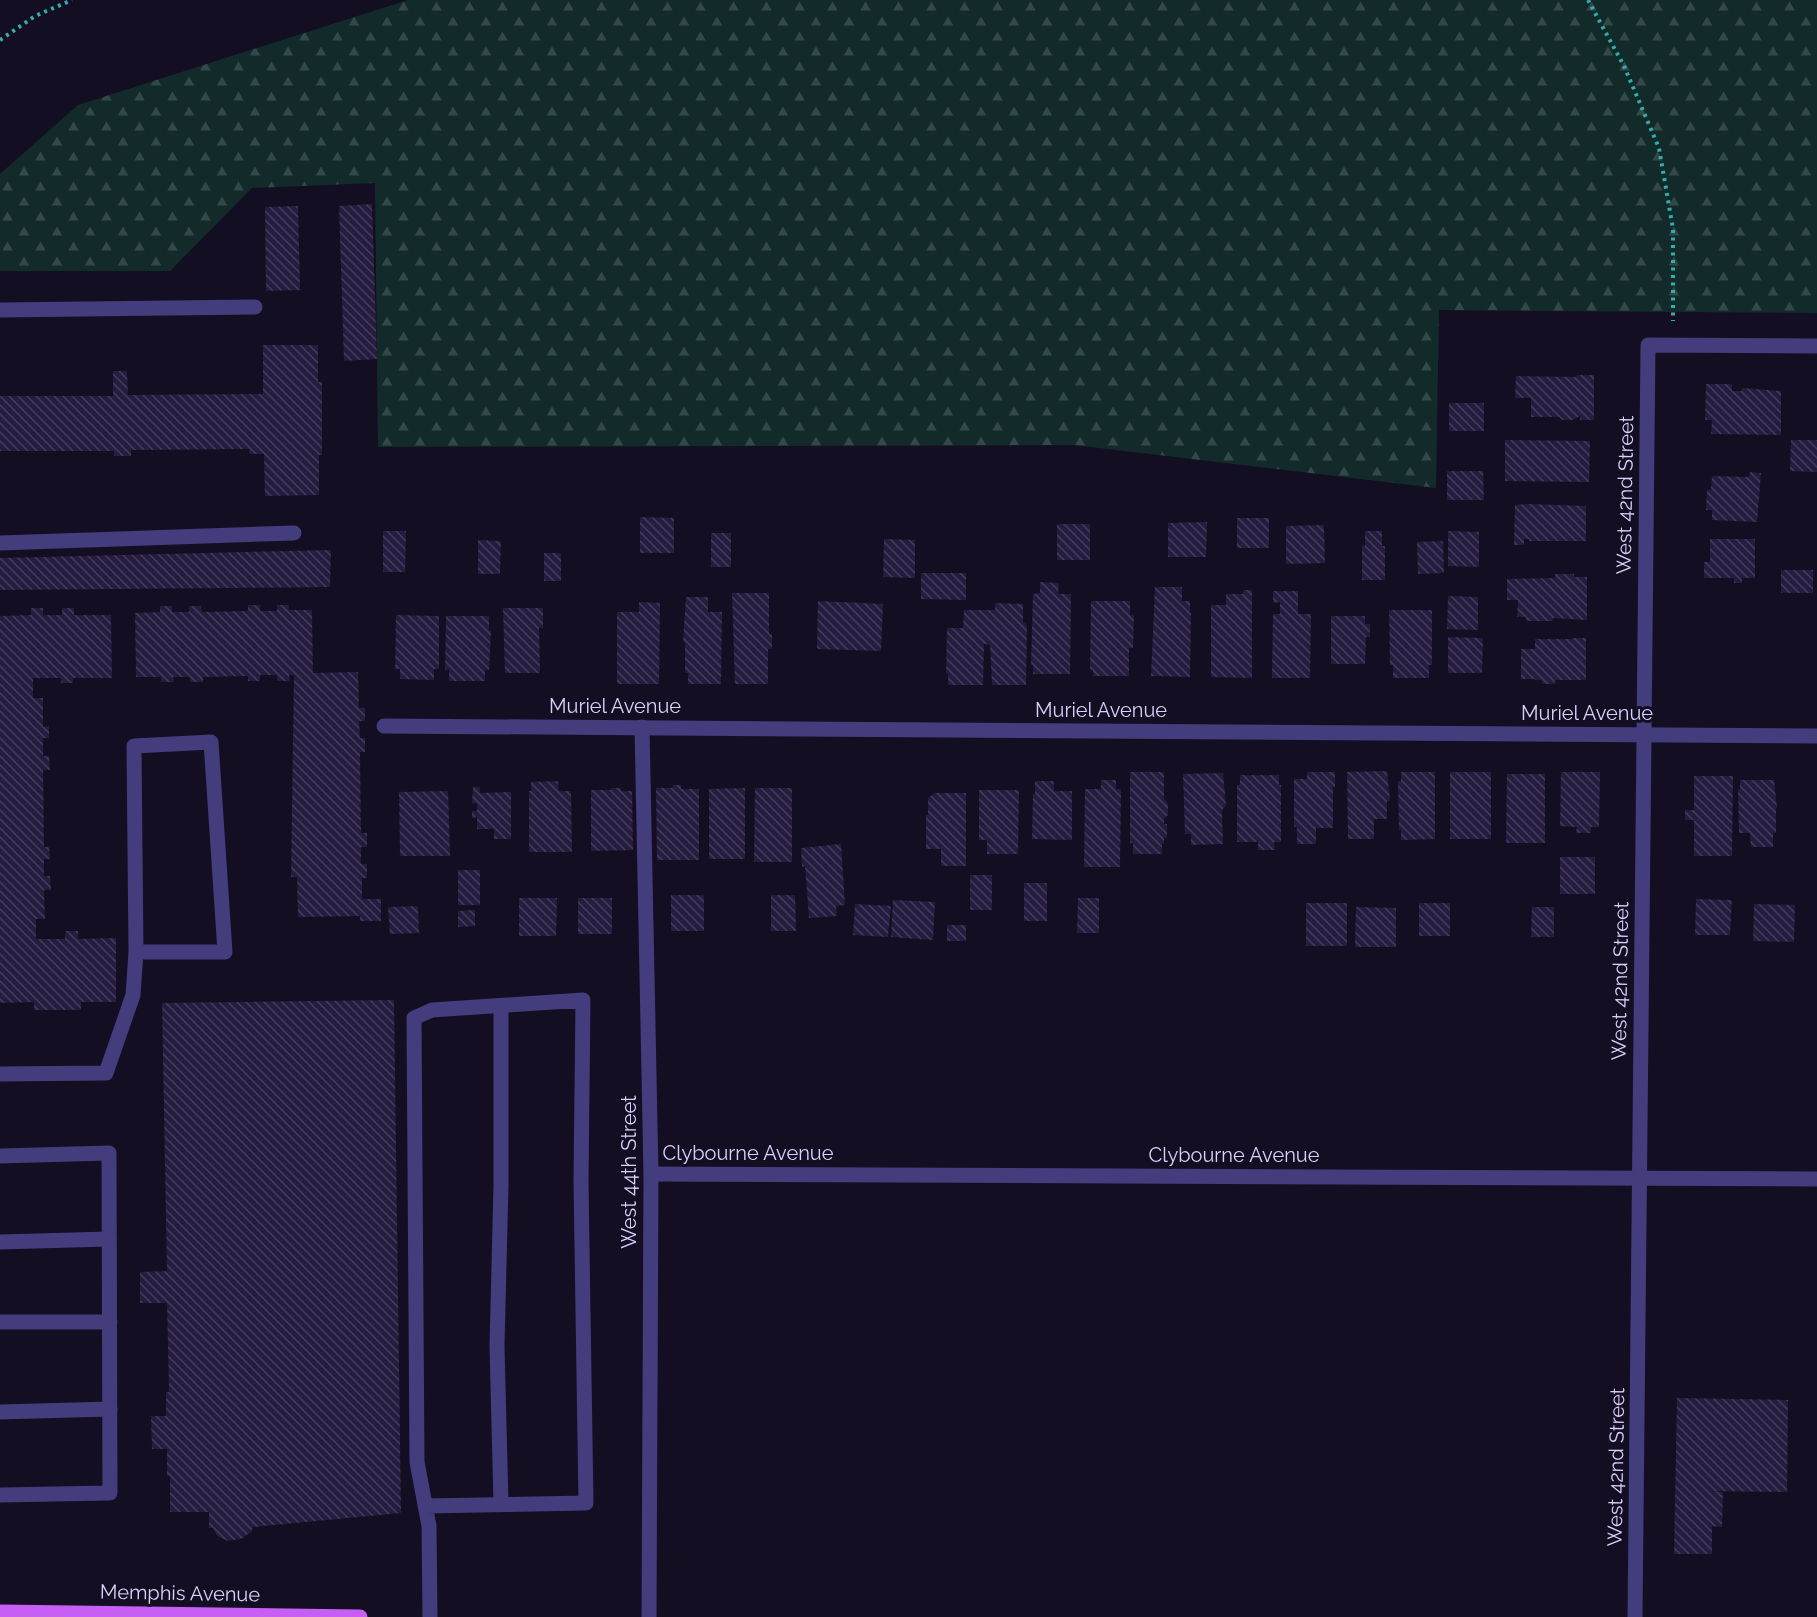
<svg xmlns="http://www.w3.org/2000/svg" width="1817" height="1617" viewBox="0 0 1817 1617" font-family="Raleway,sans-serif">
  <style>
    .forest { fill: url(#forest-firs) }
    .building { fill: url(#building-back-hatch) }
    .lines { fill: none; stroke-linecap: round; stroke-linejoin: round }
    .path { stroke: #35abac; stroke-width: 4; stroke-dasharray: 3 4.5; stroke-linecap: butt }
    .minor { stroke: #433c7d; stroke-width: 15 }
    .major { stroke: #c75ff5; stroke-width: 15 }
    .labels { text-anchor: middle; stroke-width: 6; stroke-linejoin: round; paint-order: stroke }
    .street-label { font-size: 20px; fill: #d9d1fc; stroke: #130e21 }
  </style>
  <defs>
    <pattern id="forest-firs" width="22" height="20" patternUnits="userSpaceOnUse" patternTransform="scale(1.5)"><rect width="22" height="20" fill="#122a2a"/><path d="M5 1l3.5 6h-7zM16 11l3.5 6h-7z" fill="#34484a"/></pattern>
    <pattern id="building-back-hatch" width="6" height="6" patternUnits="userSpaceOnUse" patternTransform="scale(1.5)"><rect width="6" height="6" fill="#261c40"/><path d="M-1 5l2 2M0 0l6 6M5-1l2 2" fill="none" stroke="#453c5c"/></pattern>
  </defs>
  <rect width="100%" height="100%" fill="#130e21"/>
  <!-- forest -->
  <polygon class="forest" points="408,0 1817,0 1817,313 1439,310 1436,488 1074,445 378,447 375,183 252,188 170,271 0,271 0,174 78,105"/>
  <!-- building -->
  <g class="building">
    <polygon points="372,204 377,359 344,361 339,206"/>
    <polygon points="298,206 300,290 266,291 265,207"/>
    <polygon points="263,345 318,345 318,382 322,382 322,455 319,455 319,495 265,496 264,454 249,454 249,449 131,450 131,456 114,456 114,451 0,451 0,396 113,396 113,371 127,371 128,395 263,394"/>
    <polygon points="1577,375 1594,375 1594,420 1580,420 1580,416 1573,420 1562,420 1559,417 1531,417 1531,398 1515,398 1516,376 1576,377"/>
    <polygon points="1706,384 1732,384 1732,391 1742,391 1742,388 1781,391 1781,435 1711,434 1712,420 1705,420"/>
    <rect x="1449" y="403" width="35" height="28"/>
    <polygon points="1505,440 1590,441 1589,482 1505,481"/>
    <polygon points="1791,440 1817,440 1817,472 1790,471"/>
    <polygon points="1447,471 1483,471 1484,500 1447,500"/>
    <polygon points="1750,472 1761,473 1757,522 1712,520 1712,510 1706,510 1707,490 1711,490 1712,476 1749,477"/>
    <polygon points="1529,504 1586,506 1586,541 1529,541 1529,539 1524,539 1524,545 1514,545 1515,505"/>
    <polygon points="640,517 674,518 674,553 640,553"/>
    <rect x="1237" y="518" width="32" height="30"/>
    <polygon points="1207,522 1206,557 1168,557 1168,523"/>
    <rect x="1057" y="524" width="33" height="36"/>
    <polygon points="1324,525 1325,563 1286,564 1286,526"/>
    <polygon points="383,531 406,531 405,572 383,572"/>
    <polygon points="1365,531 1382,531 1382,546 1385,546 1385,580 1362,580 1362,546 1365,546"/>
    <polygon points="1448,531 1479,532 1479,567 1448,566"/>
    <rect x="711" y="533" width="20" height="34"/>
    <polygon points="884,539 915,540 915,578 883,577"/>
    <polygon points="1710,539 1755,539 1755,578 1742,578 1742,583 1734,583 1734,578 1704,578 1704,562 1710,562"/>
    <polygon points="478,540 501,541 500,574 478,574"/>
    <polygon points="1443,541 1444,573 1418,574 1417,542"/>
    <polygon points="331,550 330,587 0,590 0,558"/>
    <rect x="544" y="553" width="17" height="28"/>
    <rect x="1781" y="570" width="32" height="23"/>
    <polygon points="921,573 966,573 966,600 921,599"/>
    <polygon points="1555,574 1574,574 1574,577 1587,577 1587,620 1553,618 1553,621 1526,621 1526,617 1517,617 1518,600 1507,600 1507,579 1555,578"/>
    <polygon points="1040,582 1059,583 1058,594 1071,594 1070,674 1033,674 1033,665 1031,665 1033,594 1040,593"/>
    <polygon points="1155,587 1182,587 1182,601 1190,601 1190,613 1191,613 1190,677 1151,676"/>
    <polygon points="1244,590 1252,590 1252,678 1211,677 1211,605 1226,605 1226,594 1243,594"/>
    <polygon points="1273,591 1298,591 1298,614 1311,614 1310,678 1272,678 1273,614 1280,614 1280,602 1273,603"/>
    <polygon points="732,593 769,593 769,634 772,634 772,649 768,649 768,684 735,684"/>
    <polygon points="1448,596 1478,597 1478,630 1447,629"/>
    <polygon points="686,597 708,597 708,612 722,612 721,684 688,684 688,673 685,673 685,642 683,642"/>
    <polygon points="818,601 883,604 881,651 817,649"/>
    <polygon points="1091,601 1130,601 1130,615 1134,615 1133,648 1129,648 1129,676 1093,676 1093,670 1090,670"/>
    <polygon points="639,602 660,603 659,684 617,684 617,612 639,612"/>
    <polygon points="995,603 1023,604 1023,622 1026,623 1027,628 1026,685 992,685 990,645 984,644 983,685 948,685 948,673 946,674 947,628 963,628 964,610 995,610"/>
    <polygon points="248,605 260,605 260,611 277,611 277,605 289,605 289,610 312,610 313,673 358,672 359,708 365,708 365,721 359,721 360,738 365,738 365,752 360,752 361,833 367,833 367,847 361,847 361,864 367,864 367,878 362,878 362,899 381,899 381,921 360,921 360,916 298,917 297,877 291,877 294,675 289,675 290,681 277,681 277,675 260,675 260,681 248,681 248,676 203,677 203,682 190,682 190,677 173,677 174,682 161,682 161,677 136,677 135,613 160,612 160,606 172,606 172,612 189,612 189,606 201,606 202,612 248,611"/>
    <polygon points="31,608 43,608 43,615 62,615 62,608 74,608 74,615 111,615 112,678 73,678 73,683 61,683 61,678 33,678 33,698 43,698 43,727 49,726 49,738 43,738 43,756 49,756 50,770 43,770 44,847 49,847 50,859 44,859 44,876 50,876 51,890 44,890 45,919 36,919 36,939 65,939 65,931 78,931 78,939 116,938 116,1002 81,1002 81,1010 34,1010 34,1002 0,1003 0,616 31,615"/>
    <polygon points="503,608 543,608 543,628 539,628 540,673 505,673"/>
    <polygon points="1389,610 1432,610 1432,665 1429,665 1429,678 1393,678 1393,665 1390,665"/>
    <polygon points="396,615 439,616 439,669 434,669 434,680 400,679 400,669 395,669"/>
    <polygon points="446,616 489,616 489,631 491,631 489,670 485,670 485,681 449,681 449,670 445,670"/>
    <polygon points="1331,616 1365,616 1365,624 1370,624 1370,637 1366,637 1365,664 1331,664"/>
    <polygon points="1448,637 1483,638 1482,673 1448,673"/>
    <polygon points="1573,638 1586,638 1586,680 1555,680 1555,684 1542,684 1542,680 1535,680 1535,679 1521,679 1521,649 1535,649 1535,639 1573,639"/>
    <polygon points="1387,771 1390,801 1387,801 1387,819 1374,819 1374,839 1348,839 1347,772"/>
    <polygon points="1130,772 1164,772 1164,799 1168,804 1168,815 1164,819 1164,824 1167,824 1167,838 1164,838 1164,844 1162,844 1162,854 1133,854 1133,843 1130,843"/>
    <polygon points="1307,772 1335,772 1335,787 1333,787 1333,828 1316,828 1316,844 1297,844 1297,827 1294,827 1294,779 1307,779"/>
    <polygon points="1401,772 1435,772 1435,839 1401,840 1401,830 1399,830 1398,781 1401,781"/>
    <rect x="1450" y="772" width="41" height="67"/>
    <polygon points="1561,772 1600,772 1599,827 1591,827 1591,833 1576,833 1577,827 1560,826"/>
    <polygon points="1223,773 1226,805 1222,810 1223,844 1191,845 1191,834 1185,834 1183,774"/>
    <polygon points="1507,774 1545,774 1545,843 1506,843"/>
    <polygon points="1240,775 1279,775 1279,785 1281,785 1281,842 1274,842 1275,850 1258,850 1258,842 1237,842 1237,785 1240,785"/>
    <polygon points="1694,776 1733,776 1732,856 1694,856 1694,820 1685,820 1685,810 1694,810"/>
    <polygon points="1101,780 1116,780 1116,789 1121,789 1120,867 1084,867 1085,789 1101,789"/>
    <polygon points="1740,780 1774,780 1777,808 1776,808 1776,833 1773,833 1773,847 1751,847 1750,833 1739,833 1738,789 1740,789"/>
    <polygon points="558,781 559,791 571,791 572,852 529,852 529,791 531,791 531,782"/>
    <polygon points="1035,781 1054,781 1054,791 1072,791 1072,840 1032,839 1033,794 1035,794"/>
    <polygon points="673,785 681,785 681,789 699,789 699,860 657,860 656,788 673,788"/>
    <polygon points="473,787 480,787 480,793 511,792 511,839 494,839 494,829 477,829 477,817 472,818 472,811 477,811 477,803 472,804"/>
    <polygon points="611,788 621,788 621,791 632,791 633,850 591,851 591,790 611,790"/>
    <polygon points="745,788 745,859 709,859 709,789"/>
    <polygon points="755,788 792,788 792,862 754,862"/>
    <polygon points="979,790 1019,790 1018,854 987,854 987,840 979,840"/>
    <polygon points="448,791 450,856 400,856 399,792"/>
    <polygon points="935,793 966,793 966,866 941,866 941,849 926,849 926,815 928,815 928,798"/>
    <polygon points="841,844 845,905 836,906 837,916 809,918 805,866 802,867 801,848"/>
    <rect x="1560" y="857" width="35" height="37"/>
    <rect x="458" y="870" width="22" height="35"/>
    <rect x="970" y="875" width="22" height="35"/>
    <rect x="1024" y="883" width="23" height="38"/>
    <rect x="671" y="895" width="33" height="36"/>
    <polygon points="771,895 795,895 796,931 771,931"/>
    <polygon points="519,898 557,898 556,936 519,936"/>
    <rect x="578" y="898" width="34" height="36"/>
    <polygon points="1078,898 1099,898 1099,933 1077,933"/>
    <polygon points="1696,899 1732,900 1730,935 1695,935"/>
    <polygon points="893,900 935,902 933,940 891,937"/>
    <rect x="1306" y="903" width="41" height="43"/>
    <rect x="1419" y="903" width="31" height="33"/>
    <polygon points="855,904 891,906 888,937 853,935"/>
    <polygon points="1754,904 1795,905 1794,942 1753,941"/>
    <polygon points="418,906 419,933 390,934 388,907"/>
    <polygon points="1356,907 1396,908 1396,947 1355,947"/>
    <polygon points="1532,907 1554,907 1554,937 1531,937"/>
    <polygon points="475,910 475,926 458,927 458,911"/>
    <rect x="947" y="925" width="19" height="16"/>
    <polygon points="394,1000 401,1513 253,1527 251,1532 241,1539 228,1541 217,1536 213,1528 209,1528 209,1512 170,1512 170,1476 167,1476 167,1449 152,1449 151,1416 166,1416 166,1392 169,1392 167,1303 140,1303 140,1272 167,1271 162,1003"/>
    <polygon points="1677,1398 1788,1400 1787,1492 1709,1491 1723,1492 1722,1527 1712,1526 1712,1554 1674,1554"/>
  </g>
  <g class="lines">
    <!-- path -->
    <g class="path">
      <polyline points="1588,0 1624,66 1659,148 1673,229 1673,321"/>
      <polyline points="0,40 35,16 72,0"/>
    </g>
    <!-- minor -->
    <g class="minor">
      <polyline points="0,310 255,307"/>
      <polyline points="0,543 294,533"/>
      <polyline points="384,726 1817,736"/>
      <polyline points="642,727 651,1174 649,1617"/>
      <polyline points="501,1006 501,1185 497,1346 501,1504"/>
      <polyline points="0,1074 106,1073 133,995 136,952 134,746 211,742 225,952 136,952"/>
      <polyline points="0,1156 109,1153 110,1493 0,1495"/>
      <polyline points="651,1174 1817,1179"/>
      <polyline points="0,1242 109,1239"/>
      <polyline points="0,1322 110,1322"/>
      <polyline points="0,1412 110,1409"/>
      <polyline points="425,1506 586,1503 581,1182 583,1000 432,1010 414,1018 417,1462 429,1526 430,1617"/>
      <polyline points="1635,1617 1648,345 1817,346"/>
    </g>
    <!-- major -->
    <polyline class="major" points="0,1612 360,1617"/>
  </g>
  <g class="labels">
    <!-- street labels -->
    <g class="street-label">
      <text transform="translate(1625 495) rotate(-89)" y="7">West 42nd Street</text>
      <text x="615" y="713">Muriel Avenue</text>
      <text x="1101" y="717">Muriel Avenue</text>
      <text x="1587" y="720">Muriel Avenue</text>
      <text transform="translate(1620 981) rotate(-89)" y="7">West 42nd Street</text>
      <text x="748" y="1160">Clybourne Avenue</text>
      <text x="1234" y="1162">Clybourne Avenue</text>
      <text transform="translate(629 1172) rotate(-90)" y="7">West 44th Street</text>
      <text transform="translate(1616 1467) rotate(-89)" y="7">West 42nd Street</text>
      <text transform="translate(180 1593) rotate(1)" y="7">Memphis Avenue</text>
    </g>
  </g>
</svg>
